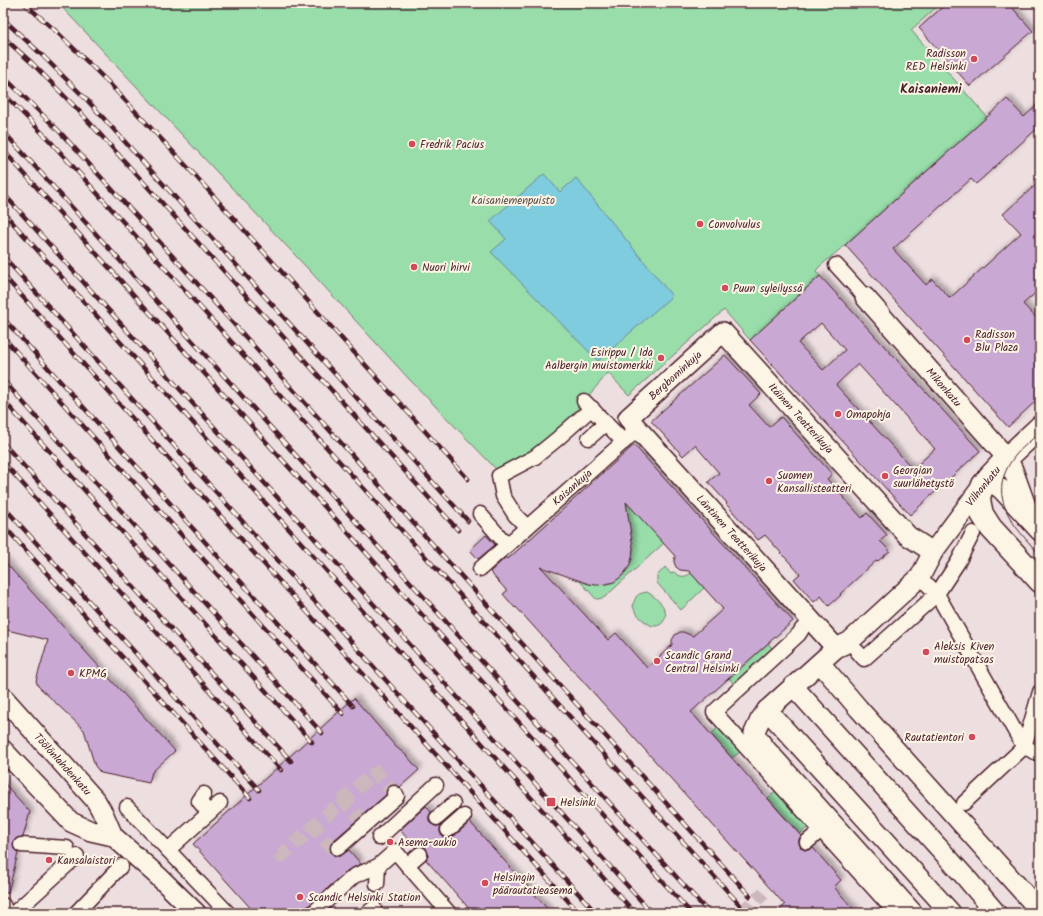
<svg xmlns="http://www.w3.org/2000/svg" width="1043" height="916" viewBox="0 0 1043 916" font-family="Kalam,sans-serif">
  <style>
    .green { fill: #98ddaa; stroke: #717e6a }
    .water { fill: #7fccde; stroke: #6a8796 }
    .building { fill: #c9a8d3; stroke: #4a1f2b; fill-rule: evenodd; filter: url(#shadow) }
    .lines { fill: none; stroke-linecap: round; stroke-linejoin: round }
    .pedestrian-tunnel { stroke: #ccb8bc; stroke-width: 14; stroke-dasharray: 14 7; stroke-linecap: butt }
    .pedestrian-casing { stroke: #4a1f2b; stroke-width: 17 }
    .minor-casing { stroke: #4a1f2b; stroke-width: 22 }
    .secondary-casing { stroke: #4a1f2b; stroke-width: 25 }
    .pedestrian { stroke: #fcf5e5; stroke-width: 14 }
    .minor { stroke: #fcf5e5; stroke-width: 19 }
    .secondary { stroke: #fcf5e5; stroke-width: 22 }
    .tram { stroke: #4a1f2b; stroke-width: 1 }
    .rail-casing { stroke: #4a1f2b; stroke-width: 4.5 }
    .rail { stroke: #fcf5e5; stroke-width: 3; stroke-dasharray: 9; stroke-linecap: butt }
    .poi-dot { fill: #d1495b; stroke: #fcf5e5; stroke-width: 1.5 }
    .labels { text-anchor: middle; stroke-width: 4; stroke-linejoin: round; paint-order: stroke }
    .poi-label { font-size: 11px; fill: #4a1f2b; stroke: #fcf5e5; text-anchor: start }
    .park-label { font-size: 11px; fill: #5e4e4b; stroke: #fcf5e5 }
    .street-label { font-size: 11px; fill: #4a1f2b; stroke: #fcf5e5 }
    .quarter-label { font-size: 13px; font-weight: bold; fill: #4a1f2b; stroke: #fcf5e5 }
  </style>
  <defs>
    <filter id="shadow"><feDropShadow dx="3.5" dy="-3.5" stdDeviation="2" flood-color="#0004"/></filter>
  </defs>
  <rect width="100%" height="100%" fill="#eddee0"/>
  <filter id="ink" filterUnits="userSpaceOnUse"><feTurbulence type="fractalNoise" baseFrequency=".025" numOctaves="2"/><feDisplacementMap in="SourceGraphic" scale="8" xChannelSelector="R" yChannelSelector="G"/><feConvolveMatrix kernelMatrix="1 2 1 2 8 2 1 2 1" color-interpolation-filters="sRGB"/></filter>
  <g filter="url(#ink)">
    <!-- green -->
    <g class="green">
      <polygon points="58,3 941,3 911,30 987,117 845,245 819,267 816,271 820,276 750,340 724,310 629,395 608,373 560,429 542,444 517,460 496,469 409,379 310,271"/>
      <polygon points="623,499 664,543 605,597 598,599 596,599 578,579 589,584 597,585 606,584 614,582 629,567 632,558 633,548"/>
      <path d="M665,567L671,574L674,572C679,577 685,578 691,573L704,588L681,610L657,583V576Z"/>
      <path d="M647,592C656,597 672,611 663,622C662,624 658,626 655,626C648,627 634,613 633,606C633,602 635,600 636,597C639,593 643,593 647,592Z"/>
      <polygon points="768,643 775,652 736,687 729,678"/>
      <polygon points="719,727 740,752 732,758 711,734"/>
      <polygon points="775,791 808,827 800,834 768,798"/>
    </g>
    <!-- water -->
    <polygon class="water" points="544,174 560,192 576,178 672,296 598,361 491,252 506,239 490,221"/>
    <!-- building -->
    <g class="building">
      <polygon points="947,3 1008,3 1033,31 970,86 919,28"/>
      <polygon points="1007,99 1024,117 1040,102 1040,126 976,184 971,179 893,249 926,285 932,279 950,298 1021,233 1003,214 1040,181 1040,289 1023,304 1040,322 1040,397 1008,427 845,245"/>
      <path d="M820,276L980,451L910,515L750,340ZM821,323L845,350L823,370L798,343ZM858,364L935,449L913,469L836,385Z"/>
      <polygon points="725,355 761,394 749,405 769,427 781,417 832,474 827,479 862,518 867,513 887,535 880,541 890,551 878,561 877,560 840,594 841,595 829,606 821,596 814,602 794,579 800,574 765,535 758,540 726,504 727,503 708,482 719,473 695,445 683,456 651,421"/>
      <path d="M634,445L793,621L691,712L801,836L799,839V843L801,848L805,850H808L813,848L841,880L834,887L857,913H777L785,905L516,607L515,608L503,594L507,591L490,572L506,557L508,559ZM626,502L675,556L674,562L676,567L680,570L689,571L723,609L693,636L683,632H680L675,635L672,640V645L647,668L616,633L608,640L541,567L589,584L597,585L606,584L614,582L622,576L629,567L632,558L633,548Z"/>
      <polygon points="486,535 495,545 478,559 470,550"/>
      <polygon points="3,560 175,751 152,772 149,783 101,773 99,771 95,766 84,730 38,686 36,681 48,640 3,629"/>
      <polygon points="354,698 396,747 406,755 419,770 400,787 396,785 391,785 388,787 386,790 386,795 332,842 330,845 330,850 331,853 335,856 340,856 349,850 361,864 348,870 307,907 305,910 305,913 255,913 193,844"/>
      <polygon points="3,782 30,812 23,837 17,838 14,841 13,844 14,849 18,853 8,893 3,893"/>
      <polygon points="426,806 431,812 429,816 429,820 430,823 435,826 438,826 441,825 440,828 440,832 442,836 445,838 449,838 453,837 470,822 551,913 473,913 426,860 428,856 428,853 426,848 422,846 418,846 415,847 400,830"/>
    </g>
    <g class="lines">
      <!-- pedestrian-tunnel -->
      <g class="pedestrian-tunnel">
        <polyline points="372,769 394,793"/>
        <polyline points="341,797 363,821"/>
        <polyline points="310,824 335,851 338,848"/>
        <polyline points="279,853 281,856 375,772"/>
        <polyline points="741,913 764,893"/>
      </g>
      <!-- pedestrian casing -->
      <g class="pedestrian-casing">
        <g id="pedestrian">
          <polyline points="836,265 865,297"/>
          <polyline points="584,401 624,442"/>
          <polyline points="589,438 606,423"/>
          <polyline points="480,514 507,545"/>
          <polyline points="527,527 515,515 503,496 499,476 535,457 556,440 592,408"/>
          <polyline points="480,569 638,429"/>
          <polyline points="928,585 937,594 1024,747 1040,692"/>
          <polyline points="802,629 799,634 714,712 896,913"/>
          <polyline points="857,651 864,659 937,594 958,562 973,533"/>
          <polyline points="204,794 199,801 209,813"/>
          <polyline points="964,803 1024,747 1040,754"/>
          <polyline points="127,807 228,913"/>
          <polyline points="437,818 453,804"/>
          <polyline points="448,830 464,816"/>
          <polyline points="379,838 436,785"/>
          <polyline points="807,842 821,830"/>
          <polyline points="21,845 67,848"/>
          <polyline points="338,848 397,796 394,793"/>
          <polyline points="168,850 220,803"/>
          <polyline points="407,865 420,854"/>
          <polyline points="377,884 378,866 395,851 449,913"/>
          <polyline points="3,905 4,907"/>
          <polyline points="14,913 77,856"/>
          <polyline points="76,913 121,866"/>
          <polyline points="313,913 354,876 378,866"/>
          <polyline points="368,913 374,908"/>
        </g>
      </g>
      <!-- minor casing -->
      <g class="minor-casing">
        <g id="minor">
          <polyline points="865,297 1007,458 1013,470 1029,514"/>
          <polyline points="836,648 628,418 723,332 908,536 933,552"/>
          <polyline points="820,663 859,709 1040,911"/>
          <polyline points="793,686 967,879 996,913"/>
          <polyline points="3,697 96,801 104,815 113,836"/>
          <polyline points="767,710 951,913"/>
          <polyline points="3,750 71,822 91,831 113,836 158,876 196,913"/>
          <path d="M913,913L764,747L754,733L760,720L767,710L836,648L849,642L920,577L933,552L983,485C991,483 995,484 1002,490L1040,531"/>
        </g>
      </g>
      <!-- secondary casing -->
      <g class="secondary-casing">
        <polyline id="secondary" points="1040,427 1007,458 990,476 983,485 979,497 980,505 982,514 991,528 1040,581"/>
      </g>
      <!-- pedestrian -->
      <use href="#pedestrian" class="pedestrian"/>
      <!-- minor -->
      <use href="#minor" class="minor"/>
      <!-- secondary -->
      <use href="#secondary" class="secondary"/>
      <!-- tram -->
      <path class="tram" d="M1040,432C1032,440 1022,447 1015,456C984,496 1013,525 1040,555"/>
      <!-- rail casing -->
      <g class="rail-casing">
        <g id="rail">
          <polyline points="24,3 59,34 107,81 191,171 468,479"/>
          <polyline points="3,19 41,54 88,101 468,521"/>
          <polyline points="3,37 32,63 79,111 458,530"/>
          <polyline points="3,76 59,131 139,219 750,896"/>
          <polyline points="3,93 50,141 740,905"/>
          <polyline points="3,131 709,913"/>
          <polyline points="3,150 691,913"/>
          <polyline points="3,193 652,913"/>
          <polyline points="3,212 635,913"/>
          <polyline points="3,256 596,913"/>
          <polyline points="3,275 579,913"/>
          <polyline points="3,318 353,706"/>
          <polyline points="3,337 343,714"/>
          <polyline points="3,380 322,733"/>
          <polyline points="3,400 312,742"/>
          <polyline points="3,443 291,761"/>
          <polyline points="3,462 281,770"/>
          <polyline points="3,506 259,790"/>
          <polyline points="3,525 250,798"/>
        </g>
      </g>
      <!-- rail -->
      <use href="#rail" class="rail"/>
    </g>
  </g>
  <!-- markers -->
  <g class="poi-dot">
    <circle cx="974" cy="59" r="4"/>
    <circle cx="412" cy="144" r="4"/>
    <circle cx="700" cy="224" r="4"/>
    <circle cx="414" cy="267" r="4"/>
    <circle cx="725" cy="288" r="4"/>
    <circle cx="967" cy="340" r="4"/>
    <circle cx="661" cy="358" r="4"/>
    <circle cx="838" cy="414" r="4"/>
    <circle cx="885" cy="476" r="4"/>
    <circle cx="769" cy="481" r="4"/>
    <circle cx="926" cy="652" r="4"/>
    <circle cx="657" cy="661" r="4"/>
    <circle cx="71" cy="673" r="4"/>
    <circle cx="972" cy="737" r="4"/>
    <rect x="546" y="797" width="10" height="10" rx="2"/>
    <circle cx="390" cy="842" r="4"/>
    <circle cx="49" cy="860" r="4"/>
    <circle cx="485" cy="883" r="4"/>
    <circle cx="300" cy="897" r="4"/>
  </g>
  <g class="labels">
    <!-- poi labels -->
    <g class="poi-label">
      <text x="966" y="57" text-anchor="end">Radisson<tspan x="966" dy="13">RED Helsinki</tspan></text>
      <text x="420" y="148">Fredrik Pacius</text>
      <text x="708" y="228">Convolvulus</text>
      <text x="422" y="271">Nuori hirvi</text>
      <text x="733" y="292">Puun syleilyssä</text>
      <text x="975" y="338">Radisson<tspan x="975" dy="13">Blu Plaza</tspan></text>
      <text x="653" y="356" text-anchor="end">Esirippu / Ida<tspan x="653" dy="13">Aalbergin muistomerkki</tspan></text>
      <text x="846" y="418">Omapohja</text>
      <text x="893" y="474">Georgian<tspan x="893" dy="13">suurlähetystö</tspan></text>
      <text x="777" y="479">Suomen<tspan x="777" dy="13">Kansallisteatteri</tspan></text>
      <text x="934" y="650">Aleksis Kiven<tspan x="934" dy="13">muistopatsas</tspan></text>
      <text x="665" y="659">Scandic Grand<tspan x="665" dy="13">Central Helsinki</tspan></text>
      <text x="79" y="677">KPMG</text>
      <text x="964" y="741" text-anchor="end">Rautatientori</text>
      <text x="560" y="806">Helsinki</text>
      <text x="398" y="846">Asema-aukio</text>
      <text x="57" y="864">Kansalaistori</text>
      <text x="493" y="881">Helsingin<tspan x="493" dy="13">päärautatieasema</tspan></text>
      <text x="308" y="901">Scandic Helsinki Station</text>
    </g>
    <!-- park labels -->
    <g class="park-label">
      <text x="513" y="204">Kaisaniemenpuisto</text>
    </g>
    <!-- street labels -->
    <g class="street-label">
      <text transform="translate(675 375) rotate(-42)" y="4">Bergbominkuja</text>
      <text transform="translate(944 387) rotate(49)" y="4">Mikonkatu</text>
      <text transform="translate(801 418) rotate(48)" y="4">Itäinen Teatterikuja</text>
      <text transform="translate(983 486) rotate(-51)" y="4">Vilhonkatu</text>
      <text transform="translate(572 487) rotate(-41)" y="4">Kaisankuja</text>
      <text transform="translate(732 533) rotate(48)" y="4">Läntinen Teatterikuja</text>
      <text transform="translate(63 764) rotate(48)" y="4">Töölönlahdenkatu</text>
    </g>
    <!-- quarter labels -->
    <g class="quarter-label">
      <text x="931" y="93">Kaisaniemi</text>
    </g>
  </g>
  <!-- margin -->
  <rect width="1043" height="916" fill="none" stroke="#fcf5e5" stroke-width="16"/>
  <rect x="8" y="8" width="1027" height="900" fill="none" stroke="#4a1f2b" stroke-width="1.5" filter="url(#ink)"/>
</svg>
